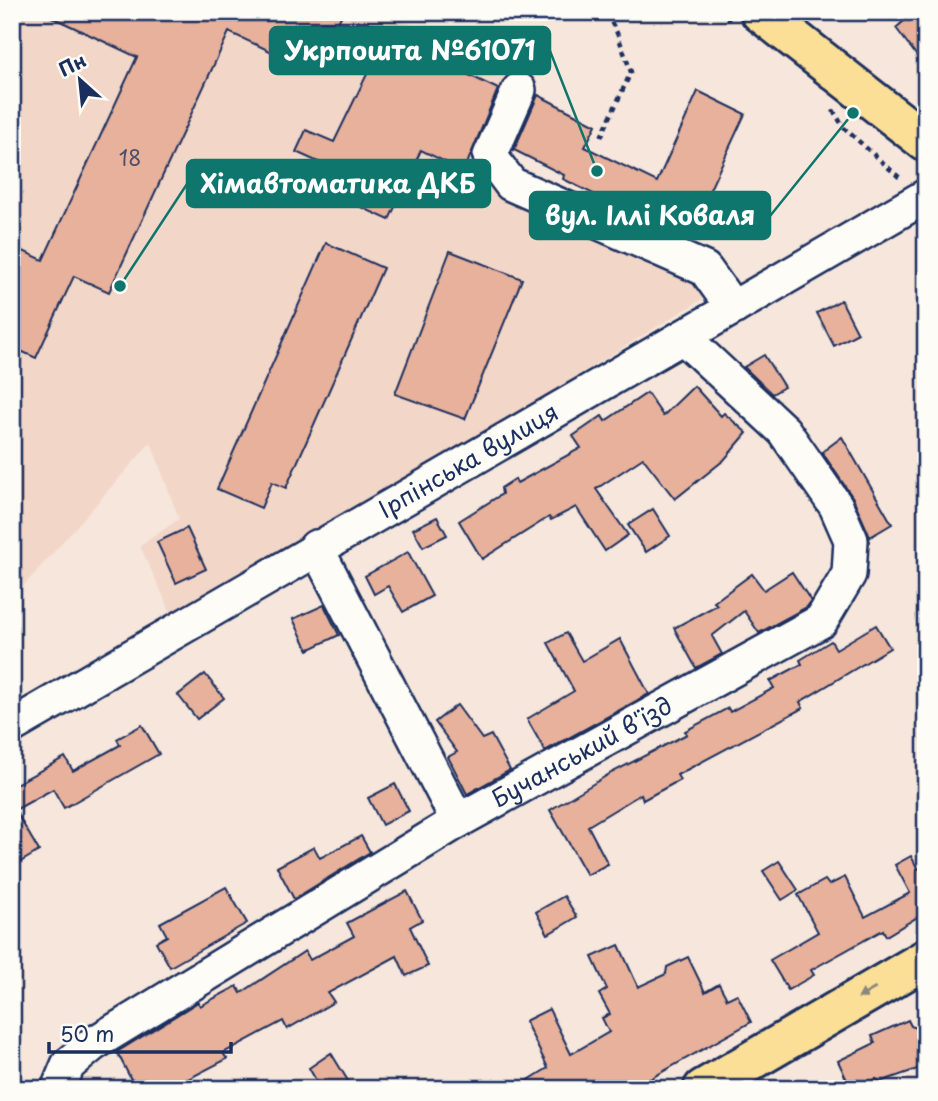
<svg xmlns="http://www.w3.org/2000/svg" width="938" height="1101" viewBox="0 0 938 1101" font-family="'Playpen Sans',sans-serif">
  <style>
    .built { fill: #f2d6c8 }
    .building { fill: #e7b19b; stroke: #1b2f5e; stroke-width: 2 }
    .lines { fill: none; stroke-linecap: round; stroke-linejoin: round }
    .minor-casing { stroke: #1b2f5e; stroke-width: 38 }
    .major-casing { stroke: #1b2f5e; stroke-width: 44 }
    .path { stroke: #1b2f5e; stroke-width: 4.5; stroke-dasharray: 5 5; stroke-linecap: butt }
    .minor { stroke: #fdfcf7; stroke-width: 33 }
    .major { stroke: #fbdf96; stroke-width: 38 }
    .oneway { fill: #8b877a }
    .labels { text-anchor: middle; stroke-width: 5; stroke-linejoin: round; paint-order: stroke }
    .number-label { font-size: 21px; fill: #4e506d }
    .street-label { font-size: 24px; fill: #1b2f5e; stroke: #fdfcf7 }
    .leader { fill: none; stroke: #0f766e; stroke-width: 2.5 }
    .callout-dot { fill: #0f766e; stroke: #fdfcf7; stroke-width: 2.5 }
    .callout { fill: #0f766e; stroke: #0f766e; stroke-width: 2.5 }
    .callout-label { font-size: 26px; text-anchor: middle; font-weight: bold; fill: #fff }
  </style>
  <rect width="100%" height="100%" fill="#f6e6db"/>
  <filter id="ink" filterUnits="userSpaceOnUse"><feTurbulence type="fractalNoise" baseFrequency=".0143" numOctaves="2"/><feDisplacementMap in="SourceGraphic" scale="14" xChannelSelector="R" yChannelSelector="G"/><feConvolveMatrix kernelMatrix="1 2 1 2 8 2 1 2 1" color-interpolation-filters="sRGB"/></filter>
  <g filter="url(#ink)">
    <!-- built -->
    <polygon class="built" points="12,12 383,12 531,78 471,173 714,292 175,621 140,546 179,519 151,442 12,599"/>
    <!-- building -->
    <g class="building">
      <polygon points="41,12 343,12 315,72 229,32 109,292 74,276 36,358 12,347 12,246 43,260 137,57"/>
      <polygon points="914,12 926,12 926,68 896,28"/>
      <polygon points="386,35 498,89 464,171 421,150 389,220 337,196 347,175 296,152 306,130 334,142"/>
      <polygon points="698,91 745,114 693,226 658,209 652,223 563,179 564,175 514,150 538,95 596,125 585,147 657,182"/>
      <polygon points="326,243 383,268 286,488 272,482 261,508 217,489"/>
      <polygon points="450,251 522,279 465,419 395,394"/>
      <polygon points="841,300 858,333 834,346 817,313"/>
      <polygon points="764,355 784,387 772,394 744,367"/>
      <polygon points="694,386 721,416 724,413 747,433 724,460 675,499 643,458 596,489 628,535 605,551 576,507 551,520 549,517 482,559 459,521 502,494 501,488 515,479 517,483 581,448 573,436 602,416 605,421 647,393 663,416"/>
      <polygon points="842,437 892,524 870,537 853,498 822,452"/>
      <polygon points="653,509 670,536 646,552 628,525"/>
      <polygon points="437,517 447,535 423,547 413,529"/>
      <polygon points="187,528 206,569 176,583 157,542"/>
      <polygon points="408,552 432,596 403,612 388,586 374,594 365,576"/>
      <polygon points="792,572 811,601 807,607 759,633 744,611 712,636 722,654 696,668 674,628 717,605 714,602 752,574 764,590"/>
      <polygon points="324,605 339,635 308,650 293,619"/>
      <polygon points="876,625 890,648 800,702 803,708 677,775 680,780 643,800 641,794 588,826 608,864 587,875 550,810 611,773 687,734 685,731 728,708 730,712 774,688 770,681 802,664 800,660 831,641 836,649"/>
      <polygon points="566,633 582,661 620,639 649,694 545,751 527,719 574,691 548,643"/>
      <polygon points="205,674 224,698 197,719 178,695"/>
      <polygon points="457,705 482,739 491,735 510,770 467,794 448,757 457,752 435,722"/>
      <polygon points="142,725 159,754 64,808 53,789 15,810 39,851 12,867 12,786 65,757 73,771 120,745 117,739"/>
      <polygon points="395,784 409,811 382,825 368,798"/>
      <polygon points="361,836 370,852 294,899 277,867 314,847 320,858"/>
      <polygon points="911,856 918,869 926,865 926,924 921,915 886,936 883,930 811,970 814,975 788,990 770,960 818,932 798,895 825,880 829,885 845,877 865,917 910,893 895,865"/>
      <polygon points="779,861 798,890 782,900 763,871"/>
      <polygon points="226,887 247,923 170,967 156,942 167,936 160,923"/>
      <polygon points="407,891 422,920 410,927 428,966 406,976 397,956 328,993 334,1002 287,1029 283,1021 223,1053 227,1059 169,1089 136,1089 117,1052 198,1002 200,1006 237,986 241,993 305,951 310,960 354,936 347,923"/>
      <polygon points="564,896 577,917 548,934 536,912"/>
      <polygon points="619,945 638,987 666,974 667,967 688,957 705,992 719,984 727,999 737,994 751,1022 632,1089 514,1089 548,1068 525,1021 549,1009 571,1054 609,1032 602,1018 610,1014 599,994 607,989 592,957"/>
      <polygon points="908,1020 911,1026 924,1031 926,1066 880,1082 876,1079 851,1089 838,1061 875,1043 872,1036"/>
      <polygon points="331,1053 353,1089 321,1089 309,1068"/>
    </g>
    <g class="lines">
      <!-- minor casing -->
      <g class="minor-casing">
        <g id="minor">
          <polyline points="519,90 490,156 511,184 705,269 733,308"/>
          <polyline points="316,547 458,821"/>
          <path id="s1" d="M12,726L926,196"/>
          <path id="s2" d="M58,1089L68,1065L93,1044L458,821L821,621L849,574L851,540L836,506L784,431L683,337"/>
        </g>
      </g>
      <!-- major casing -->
      <g class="major-casing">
        <g id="major">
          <polyline points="760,12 926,142"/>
          <polyline points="703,1089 926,959"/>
        </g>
      </g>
      <!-- path -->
      <g class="path">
        <polyline points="719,12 730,20"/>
        <polyline points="833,110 844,128 900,178"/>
        <polyline points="601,137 631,72 617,33 606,12"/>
      </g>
      <!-- minor -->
      <use href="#minor" class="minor"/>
      <!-- major -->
      <use href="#major" class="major"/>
    </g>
    <!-- one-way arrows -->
    <defs><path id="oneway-solid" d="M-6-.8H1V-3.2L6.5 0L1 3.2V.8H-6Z" transform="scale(1.75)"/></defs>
    <use class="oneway" href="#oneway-solid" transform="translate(867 993) rotate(150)"/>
  </g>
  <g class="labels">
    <!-- number labels -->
    <g class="number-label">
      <text x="130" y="166">18</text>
    </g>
    <!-- street labels -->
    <g class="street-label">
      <text dy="8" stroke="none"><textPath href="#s1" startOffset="528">Ірпінська вулиця</textPath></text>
      <text dy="8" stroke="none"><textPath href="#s2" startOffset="628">Бучанський в'їзд</textPath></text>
    </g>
  </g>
  <!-- callouts -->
  <path class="leader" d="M597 171L550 51M120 286L187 184M853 113L770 216"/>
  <g class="callout-dot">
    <circle cx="597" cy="171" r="7"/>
    <circle cx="120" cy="286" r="7"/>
    <circle cx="853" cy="113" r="7"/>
  </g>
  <g class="callout">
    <rect x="270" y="27" width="280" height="47" rx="7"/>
    <rect x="187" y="160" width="303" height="47" rx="7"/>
    <rect x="530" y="192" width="240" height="47" rx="7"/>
  </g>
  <g class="callout-label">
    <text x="410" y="60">Укрпошта №61071</text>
    <text x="338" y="193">Хімавтоматика ДКБ</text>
    <text x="650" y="225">вул. Іллі Коваля</text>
  </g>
  <!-- margin -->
  <rect width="938" height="1101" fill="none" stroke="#fdfcf7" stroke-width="42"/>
  <rect x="21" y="21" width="896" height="1059" fill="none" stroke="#1b2f5e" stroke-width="2.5" filter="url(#ink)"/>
  <!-- north arrow -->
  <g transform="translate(80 80) rotate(333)" stroke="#fdfcf7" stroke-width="5" paint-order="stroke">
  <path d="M0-5L12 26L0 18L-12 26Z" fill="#1b2f5e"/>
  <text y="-10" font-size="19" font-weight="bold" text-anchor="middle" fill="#1b2f5e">Пн</text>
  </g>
  <!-- scale -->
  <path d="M49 1042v10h182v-10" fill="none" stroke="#1b2f5e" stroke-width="3.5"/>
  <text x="60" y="1042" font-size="21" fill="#1b2f5e" stroke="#fdfcf7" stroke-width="5" paint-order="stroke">50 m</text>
</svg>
